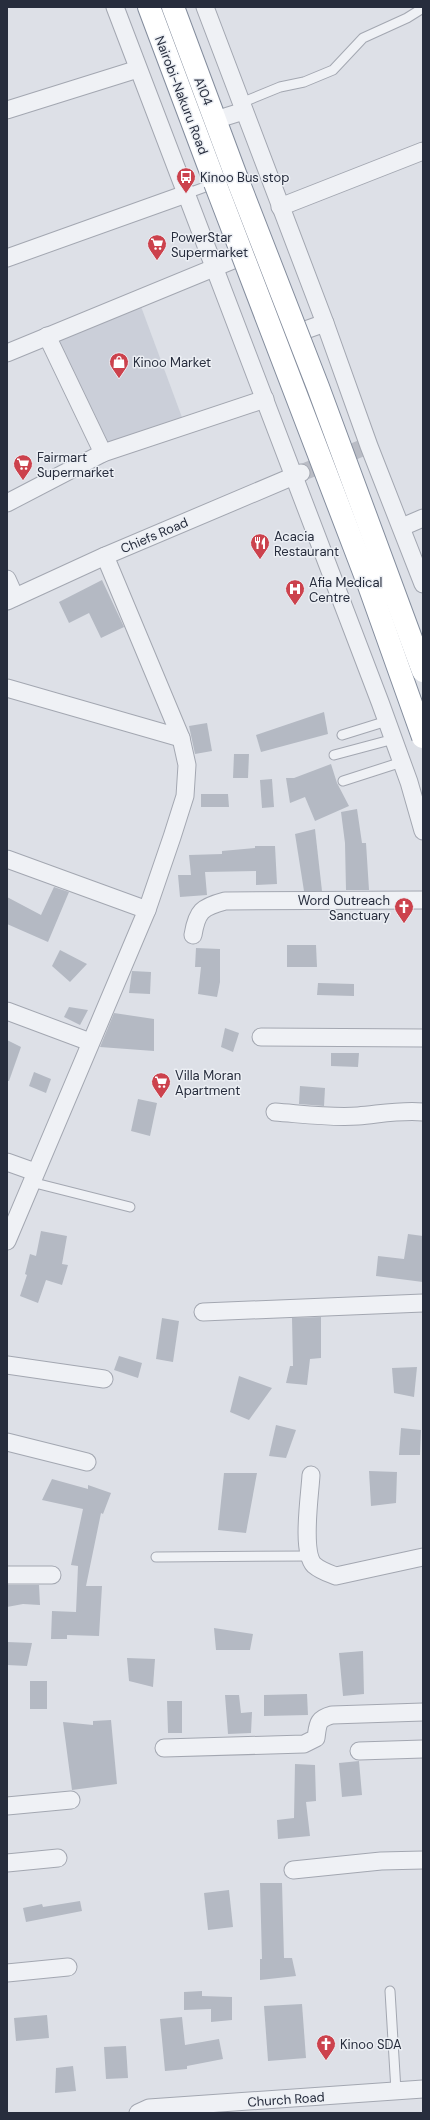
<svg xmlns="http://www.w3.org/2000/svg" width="430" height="2120" viewBox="0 0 430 2120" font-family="'DM Sans',sans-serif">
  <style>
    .built { fill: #cbcfd9 }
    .building { fill: #b4b9c3 }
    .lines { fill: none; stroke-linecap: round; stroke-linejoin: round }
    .street-tunnel { stroke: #b9bcc5; stroke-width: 17; stroke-dasharray: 17 8; stroke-linecap: butt }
    .lane-casing { stroke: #a3a7b1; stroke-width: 11 }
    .street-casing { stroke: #a3a7b1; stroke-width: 19 }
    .highway-casing { stroke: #848d9d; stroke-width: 24 }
    .lane { stroke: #eff1f5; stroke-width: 9 }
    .street { stroke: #eff1f5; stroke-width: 17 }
    .highway { stroke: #fff; stroke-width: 22 }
    .highway-bridge-casing { stroke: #848d9d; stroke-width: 24; stroke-linecap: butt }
    .highway-bridge { stroke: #fff; stroke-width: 22 }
    .labels { text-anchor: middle; stroke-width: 3; stroke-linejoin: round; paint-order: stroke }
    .street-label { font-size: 13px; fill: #272d3d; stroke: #eceff4 }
    .poi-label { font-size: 13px; fill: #272d3d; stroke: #eceff4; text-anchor: start }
  </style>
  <rect width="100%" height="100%" fill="#dde0e7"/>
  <!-- built -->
  <polygon class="built" points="139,301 183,420 104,447 50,337"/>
  <!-- building -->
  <g class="building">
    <polygon points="102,580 124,627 101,638 89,613 69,623 59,602"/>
    <polygon points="324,712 328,734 261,752 256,735"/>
    <polygon points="207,723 212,751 195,754 189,726"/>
    <polygon points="234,754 249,754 248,778 233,778"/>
    <polygon points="331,764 337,783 349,806 315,821 305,797 290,803 286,778 294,778"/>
    <polygon points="272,779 274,807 262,808 260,780"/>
    <polygon points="201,794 228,794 229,807 201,807"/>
    <polygon points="357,809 362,843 366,843 369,890 346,890 345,843 341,812"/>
    <polygon points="315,829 322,891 304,891 295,834"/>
    <polygon points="255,846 275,846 277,884 256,885 256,871 205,872 207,895 180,897 178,875 191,875 189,855 222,854 222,851 255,848"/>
    <polygon points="54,887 69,892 48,942 7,924 7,897 41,915"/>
    <polygon points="287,945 316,945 317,967 287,967"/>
    <polygon points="196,948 220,949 220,982 217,997 198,994 201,967 195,967"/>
    <polygon points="60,950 87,964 70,982 52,966"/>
    <polygon points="132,971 151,972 150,994 129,993"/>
    <polygon points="318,983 354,984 354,996 317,995"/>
    <polygon points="69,1007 88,1010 80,1025 64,1017"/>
    <polygon points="114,1013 154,1019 154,1051 100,1047"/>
    <polygon points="225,1028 239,1033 233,1052 221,1047"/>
    <polygon points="7,1040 21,1047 9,1081 7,1081"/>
    <polygon points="331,1053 359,1053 358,1067 331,1066"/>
    <polygon points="34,1072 51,1079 46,1093 29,1086"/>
    <polygon points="300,1086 325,1088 324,1106 299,1104"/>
    <polygon points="138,1099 157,1103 150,1136 131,1131"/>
    <polygon points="41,1231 67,1236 62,1264 68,1265 62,1285 46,1280 38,1303 20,1296 27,1275 25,1274 30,1254 36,1256"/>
    <polygon points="408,1234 423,1236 423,1282 376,1276 378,1256 404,1259"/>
    <polygon points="321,1317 321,1358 310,1359 307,1385 286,1383 290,1366 293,1366 292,1318"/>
    <polygon points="162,1318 179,1321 173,1362 156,1359"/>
    <polygon points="119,1356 142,1363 138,1378 114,1370"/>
    <polygon points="417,1367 414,1397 394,1393 392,1368"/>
    <polygon points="239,1376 272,1388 249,1420 230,1412"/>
    <polygon points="276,1425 296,1430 286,1458 269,1456"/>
    <polygon points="401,1428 421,1430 420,1455 399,1455"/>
    <polygon points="369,1471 397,1472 396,1503 371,1506"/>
    <polygon points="224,1473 257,1473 246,1533 218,1530"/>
    <polygon points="52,1479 88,1489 88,1485 111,1493 103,1514 101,1513 86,1586 102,1586 99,1636 67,1635 67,1639 51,1639 52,1611 76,1612 78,1566 71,1565 83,1509 42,1500"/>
    <polygon points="7,1585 39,1585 40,1605 23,1604 7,1607"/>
    <polygon points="214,1628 253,1634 250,1650 216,1650"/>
    <polygon points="7,1642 32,1643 27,1666 7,1665"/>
    <polygon points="363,1651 364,1694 343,1696 339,1653"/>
    <polygon points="127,1658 155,1659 153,1687 129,1681"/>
    <rect x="30" y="1681" width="17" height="28"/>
    <polygon points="307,1694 308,1715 264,1716 264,1695"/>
    <polygon points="225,1695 239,1695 241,1713 252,1712 251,1733 228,1734"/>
    <polygon points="167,1701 182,1701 182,1733 168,1733"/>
    <polygon points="111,1720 117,1784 72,1790 63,1722 93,1725 93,1721"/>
    <polygon points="359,1761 362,1795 342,1797 339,1763"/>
    <polygon points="295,1764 315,1765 316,1801 306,1802 310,1836 278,1839 277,1820 294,1818"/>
    <polygon points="260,1883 282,1883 284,1958 292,1958 296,1976 260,1980 260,1959 262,1959"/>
    <polygon points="229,1890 233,1927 208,1930 204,1893"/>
    <polygon points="80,1901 82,1911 26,1922 23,1908 42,1904 43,1907"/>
    <polygon points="202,1991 202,1996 232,1997 232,2020 211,2022 211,2009 184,2010 184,1992"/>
    <polygon points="302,2004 306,2058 268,2061 264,2006"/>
    <polygon points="47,2015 49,2038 16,2041 14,2018"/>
    <polygon points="182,2017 185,2045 219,2039 223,2059 187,2066 187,2069 165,2071 160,2019"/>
    <polygon points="126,2046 128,2078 106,2079 104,2047"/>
    <polygon points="73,2066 76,2091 55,2093 56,2068"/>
  </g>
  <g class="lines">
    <!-- street-tunnel -->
    <polyline class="street-tunnel" points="301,473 362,448"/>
    <!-- lane casing -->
    <g class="lane-casing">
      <g id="lane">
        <polyline points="241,103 280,87 304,82 333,70 363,38 407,18 423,8"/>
        <polyline points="186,194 216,183"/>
        <polyline points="342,735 387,721"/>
        <polyline points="334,755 394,739"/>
        <polyline points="343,781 402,762"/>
        <polyline points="31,1182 130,1207"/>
        <polyline points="156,1557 310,1556"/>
        <polyline points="390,1991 396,2091"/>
      </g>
    </g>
    <!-- street casing -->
    <g class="street-casing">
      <g id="street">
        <polyline points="115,7 380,702 409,782 423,831"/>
        <polyline points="205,7 325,323 369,446 423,584"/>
        <polyline points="7,110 138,69"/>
        <polyline points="215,120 244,111"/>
        <polyline points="280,207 423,151"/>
        <polyline points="7,258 186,194"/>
        <polyline points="297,333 325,323"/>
        <polyline points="47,336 103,453"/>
        <polyline points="7,353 243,256"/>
        <polyline points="7,503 103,453 265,399"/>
        <polyline points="402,527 423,518"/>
        <polyline points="7,579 15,597"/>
        <polyline points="7,601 105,556 301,473"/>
        <polyline points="7,688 181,738"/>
        <polyline points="7,859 147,910"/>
        <path d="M193,935C197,911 202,907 225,901L423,900"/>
        <polyline points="7,1011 90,1042"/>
        <polyline points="261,1037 423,1038"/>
        <path d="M275,1112C302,1114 331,1118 358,1116C381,1114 400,1110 423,1112"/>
        <polyline points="7,1162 35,1172"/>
        <polyline points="7,1241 147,910 172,837 185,796 187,765 181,738 105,556"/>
        <polyline points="203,1312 423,1303"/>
        <polyline points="7,1365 104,1379"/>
        <polyline points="7,1442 87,1462"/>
        <path d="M311,1475C310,1495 301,1551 314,1565C321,1571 328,1573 336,1576L423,1557"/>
        <polyline points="7,1575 52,1575"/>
        <path d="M164,1748L304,1744L316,1738C318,1724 317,1719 332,1715L423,1712"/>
        <polyline points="359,1751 423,1749"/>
        <polyline points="7,1806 71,1800"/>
        <polyline points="7,1863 58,1858"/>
        <polyline points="293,1870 381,1861 423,1860"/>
        <polyline points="7,1973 68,1967"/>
        <polyline points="138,2113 149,2108 423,2089"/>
      </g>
    </g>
    <!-- highway casing -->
    <g class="highway-casing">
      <g id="highway">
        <polyline points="149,7 215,183"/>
        <polyline points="173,7 236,176"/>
      </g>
    </g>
    <!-- lane -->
    <use href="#lane" class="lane"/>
    <!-- street -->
    <use href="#street" class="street"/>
    <!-- highway -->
    <use href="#highway" class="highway"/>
    <!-- highway-bridge casing -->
    <g class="highway-bridge-casing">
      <g id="highway-bridge">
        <polyline points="236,176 318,387 423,671"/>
        <polyline points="215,183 367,580 423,737"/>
      </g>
    </g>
    <!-- highway-bridge -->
    <use href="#highway-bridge" class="highway-bridge"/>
  </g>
  <!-- icons -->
  <defs>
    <g id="bus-pin" transform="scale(1)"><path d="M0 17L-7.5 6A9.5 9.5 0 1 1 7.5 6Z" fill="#cc424d" stroke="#eceff4"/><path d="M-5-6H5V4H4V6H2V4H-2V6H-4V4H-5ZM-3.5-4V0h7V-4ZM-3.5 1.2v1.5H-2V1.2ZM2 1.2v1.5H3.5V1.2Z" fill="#fff"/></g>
    <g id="supermarket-pin" transform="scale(1)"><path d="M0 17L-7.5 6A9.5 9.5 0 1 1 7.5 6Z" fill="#cc424d" stroke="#eceff4"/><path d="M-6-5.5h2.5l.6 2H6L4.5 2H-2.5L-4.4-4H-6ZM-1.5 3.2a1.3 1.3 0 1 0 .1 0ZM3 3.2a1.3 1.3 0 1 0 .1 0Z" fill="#fff"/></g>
    <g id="shop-pin" transform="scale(1)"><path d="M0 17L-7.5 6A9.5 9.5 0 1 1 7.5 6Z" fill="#cc424d" stroke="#eceff4"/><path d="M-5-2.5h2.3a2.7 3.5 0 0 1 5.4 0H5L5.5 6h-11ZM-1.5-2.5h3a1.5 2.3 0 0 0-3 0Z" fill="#fff"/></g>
    <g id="restaurant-pin" transform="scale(1)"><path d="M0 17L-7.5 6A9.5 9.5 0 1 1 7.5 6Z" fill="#cc424d" stroke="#eceff4"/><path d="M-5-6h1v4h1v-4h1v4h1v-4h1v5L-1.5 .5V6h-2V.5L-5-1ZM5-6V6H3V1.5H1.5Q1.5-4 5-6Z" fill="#fff"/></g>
    <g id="hospital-pin" transform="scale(1)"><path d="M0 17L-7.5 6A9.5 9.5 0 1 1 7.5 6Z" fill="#cc424d" stroke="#eceff4"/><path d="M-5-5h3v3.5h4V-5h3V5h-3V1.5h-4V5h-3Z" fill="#fff"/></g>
    <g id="church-pin" transform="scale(1)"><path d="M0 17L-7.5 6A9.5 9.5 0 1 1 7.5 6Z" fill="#cc424d" stroke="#eceff4"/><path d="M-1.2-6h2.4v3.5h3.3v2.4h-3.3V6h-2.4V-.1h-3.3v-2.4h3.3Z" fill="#fff"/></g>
  </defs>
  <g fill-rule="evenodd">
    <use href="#bus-pin" x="186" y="177"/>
    <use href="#supermarket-pin" x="157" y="244"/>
    <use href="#shop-pin" x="119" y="362"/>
    <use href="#supermarket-pin" x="23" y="464"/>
    <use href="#restaurant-pin" x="260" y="543"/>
    <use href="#hospital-pin" x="295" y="589"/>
    <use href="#church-pin" x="404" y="907"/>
    <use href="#supermarket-pin" x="161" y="1082"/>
    <use href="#church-pin" x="326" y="2044"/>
  </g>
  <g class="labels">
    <!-- street labels -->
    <g class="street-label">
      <text transform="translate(204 91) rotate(69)" y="5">A104</text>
      <text transform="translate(182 95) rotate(69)" y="5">Nairobi-Nakuru Road</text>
      <text transform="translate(154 535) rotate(-23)" y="5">Chiefs Road</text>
      <text transform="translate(286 2099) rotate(-4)" y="5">Church Road</text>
    </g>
    <!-- poi labels -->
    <g class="poi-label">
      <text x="200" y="182">Kinoo Bus stop</text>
      <text x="171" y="242">PowerStar<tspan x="171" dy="15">Supermarket</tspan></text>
      <text x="133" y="367">Kinoo Market</text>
      <text x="37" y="462">Fairmart<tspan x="37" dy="15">Supermarket</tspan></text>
      <text x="274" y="541">Acacia<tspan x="274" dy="15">Restaurant</tspan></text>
      <text x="309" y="587">Afia Medical<tspan x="309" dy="15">Centre</tspan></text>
      <text x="390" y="905" text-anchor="end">Word Outreach<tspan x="390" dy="15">Sanctuary</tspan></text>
      <text x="175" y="1080">Villa Moran<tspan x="175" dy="15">Apartment</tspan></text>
      <text x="340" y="2049">Kinoo SDA</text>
    </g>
  </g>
  <!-- border -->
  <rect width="430" height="2120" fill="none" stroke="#272d3d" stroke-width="16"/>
</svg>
